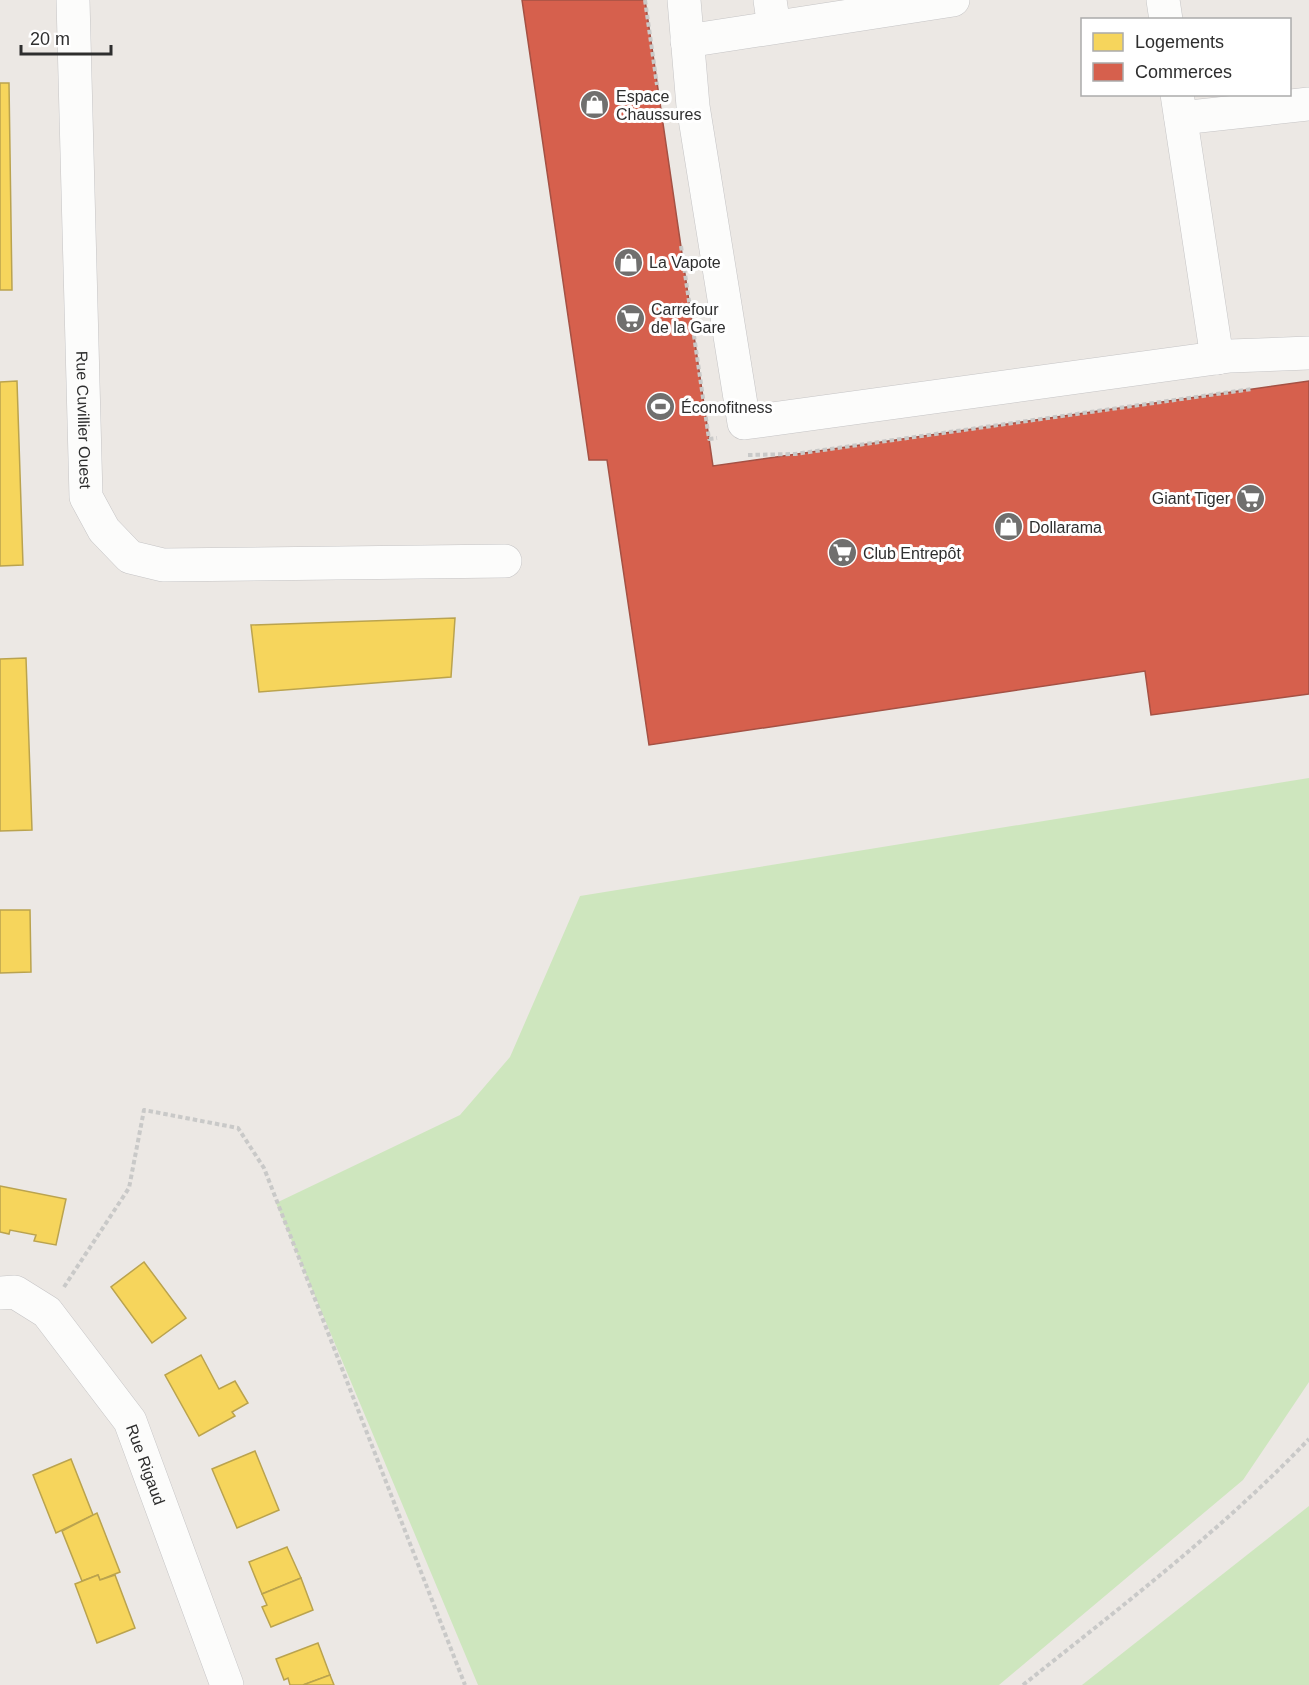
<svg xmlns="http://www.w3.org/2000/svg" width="1309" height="1685" viewBox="0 0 1309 1685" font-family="Arial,sans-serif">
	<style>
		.green { fill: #cee6be }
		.homes { fill: #f6d55c; stroke: #baa34e; stroke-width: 1.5 }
		.shops { fill: #d6604d; stroke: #a45144; stroke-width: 1.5 }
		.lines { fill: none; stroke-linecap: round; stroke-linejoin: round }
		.minor-casing { stroke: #c5c4c5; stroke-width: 34 }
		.path { stroke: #c9c9c8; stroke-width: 4; stroke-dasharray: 4.5 3; stroke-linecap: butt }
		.minor { stroke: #fcfcfb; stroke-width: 33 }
		.labels { text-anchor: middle; stroke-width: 6; stroke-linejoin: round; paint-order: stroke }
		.poi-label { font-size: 16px; fill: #2e2e2e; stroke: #fff; text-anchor: start }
		.street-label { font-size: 16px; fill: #2e2e2e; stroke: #fff }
	</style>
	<rect width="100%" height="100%" fill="#ece8e4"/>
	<g class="green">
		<polygon points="1309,778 1309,1382 1243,1480 999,1685 478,1685 276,1203 460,1115 510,1057 580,896"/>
		<polygon points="1309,1506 1309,1685 1082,1685"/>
	</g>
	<g class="homes">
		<polygon points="0,83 9,83 12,290 0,290"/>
		<polygon points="17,381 23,565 0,566 0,382"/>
		<polygon points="455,618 451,677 259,692 251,625"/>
		<polygon points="26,658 32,830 0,831 0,659"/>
		<polygon points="0,910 30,910 31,972 0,973"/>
		<polygon points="0,1186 66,1199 56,1245 34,1241 36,1235 10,1230 9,1234 0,1232"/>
		<polygon points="144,1262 186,1318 152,1343 111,1287"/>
		<polygon points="201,1355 219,1389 235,1381 248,1403 232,1412 235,1416 199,1436 165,1375"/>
		<polygon points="255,1451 279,1510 237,1528 212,1469"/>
		<polygon points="71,1459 93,1515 56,1533 33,1475"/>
		<polygon points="97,1513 120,1572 100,1580 98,1575 82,1581 62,1531"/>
		<polygon points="287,1547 301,1578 262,1594 249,1562"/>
		<polygon points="98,1575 100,1580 115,1575 135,1628 97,1643 75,1584"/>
		<polygon points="301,1578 313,1610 271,1627 262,1607 267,1605 262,1594"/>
		<polygon points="318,1643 330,1675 303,1685 290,1685 288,1678 284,1680 276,1659"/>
		<polygon points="330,1675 334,1685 303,1685"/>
	</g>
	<polygon class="shops" points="522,0 645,0 713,466 1309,381 1309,694 1151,715 1145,671 649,745 607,460 589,460"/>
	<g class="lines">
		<defs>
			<g id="minor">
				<path id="s1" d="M73,0L86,497L104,530L130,557L163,565L505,561"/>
				<polyline points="684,0 693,106 744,423 1230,356 1309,353"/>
				<polyline points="770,0 774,27"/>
				<polyline points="1163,0 1166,20"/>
				<polyline points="687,41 953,0"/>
				<polyline points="1177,94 1217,358"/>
				<polyline points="1181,118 1309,104"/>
				<path id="s2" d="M0,1293L15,1292L47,1312L130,1421L227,1685"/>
			</g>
		</defs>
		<use href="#minor" class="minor-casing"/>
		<g class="path">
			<polyline points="645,0 657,85"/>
			<polyline points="681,246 709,439 717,438"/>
			<polyline points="748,455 795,454 1252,389"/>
			<polyline points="64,1287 129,1188 144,1110 238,1128 264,1168 465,1685"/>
			<path d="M1023,1685C1122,1606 1222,1530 1309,1439"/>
		</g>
		<use href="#minor" class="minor"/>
	</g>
	<defs>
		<symbol id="shop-disc" viewBox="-11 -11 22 22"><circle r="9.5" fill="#706f6e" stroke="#fff"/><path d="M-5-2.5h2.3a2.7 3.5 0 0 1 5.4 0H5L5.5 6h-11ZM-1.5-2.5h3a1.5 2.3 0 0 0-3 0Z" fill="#fff"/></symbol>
		<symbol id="supermarket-disc" viewBox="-11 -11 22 22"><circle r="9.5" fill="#706f6e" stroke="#fff"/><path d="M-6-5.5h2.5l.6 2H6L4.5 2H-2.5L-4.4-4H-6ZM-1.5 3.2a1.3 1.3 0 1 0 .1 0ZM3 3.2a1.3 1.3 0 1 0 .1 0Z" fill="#fff"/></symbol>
		<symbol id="stadium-disc" viewBox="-11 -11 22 22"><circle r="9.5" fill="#706f6e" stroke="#fff"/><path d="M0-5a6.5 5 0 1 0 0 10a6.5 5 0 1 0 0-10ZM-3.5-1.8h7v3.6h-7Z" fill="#fff"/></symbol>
	</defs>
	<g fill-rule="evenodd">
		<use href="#shop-disc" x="578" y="88" width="33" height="33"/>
		<use href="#shop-disc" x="612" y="246" width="33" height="33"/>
		<use href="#supermarket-disc" x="614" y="302" width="33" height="33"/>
		<use href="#stadium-disc" x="644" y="390" width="33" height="33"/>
		<use href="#supermarket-disc" x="1234" y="482" width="33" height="33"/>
		<use href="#shop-disc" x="992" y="510" width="33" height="33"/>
		<use href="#supermarket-disc" x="826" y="536" width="33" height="33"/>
	</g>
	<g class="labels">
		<g class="poi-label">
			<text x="616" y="102">Espace<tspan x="616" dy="18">Chaussures</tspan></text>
			<text x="649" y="268">La Vapote</text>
			<text x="651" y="315">Carrefour<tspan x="651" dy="18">de la Gare</tspan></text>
			<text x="681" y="413">Éconofitness</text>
			<text x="1230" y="504" text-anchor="end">Giant Tiger</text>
			<text x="1029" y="533">Dollarama</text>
			<text x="863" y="559">Club Entrepôt</text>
		</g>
		<g class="street-label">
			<text dy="6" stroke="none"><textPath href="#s1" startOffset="420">Rue Cuvillier Ouest</textPath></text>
			<text dy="6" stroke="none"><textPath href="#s2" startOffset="236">Rue Rigaud</textPath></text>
		</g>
	</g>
	<rect x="1081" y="18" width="210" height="78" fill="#ffffff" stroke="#ababab" stroke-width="1.5"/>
	<rect x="1093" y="33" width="30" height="18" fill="#f6d55c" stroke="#ababab" stroke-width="1.5"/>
	<text x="1135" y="48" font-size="18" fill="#2e2e2e">Logements</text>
	<rect x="1093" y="63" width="30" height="18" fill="#d6604d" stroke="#ababab" stroke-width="1.5"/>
	<text x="1135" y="78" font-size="18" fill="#2e2e2e">Commerces</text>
	<path d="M21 45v9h90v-9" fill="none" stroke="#2e2e2e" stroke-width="3"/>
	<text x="30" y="45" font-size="18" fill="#2e2e2e" stroke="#ffffff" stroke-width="4.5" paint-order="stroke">20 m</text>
</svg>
